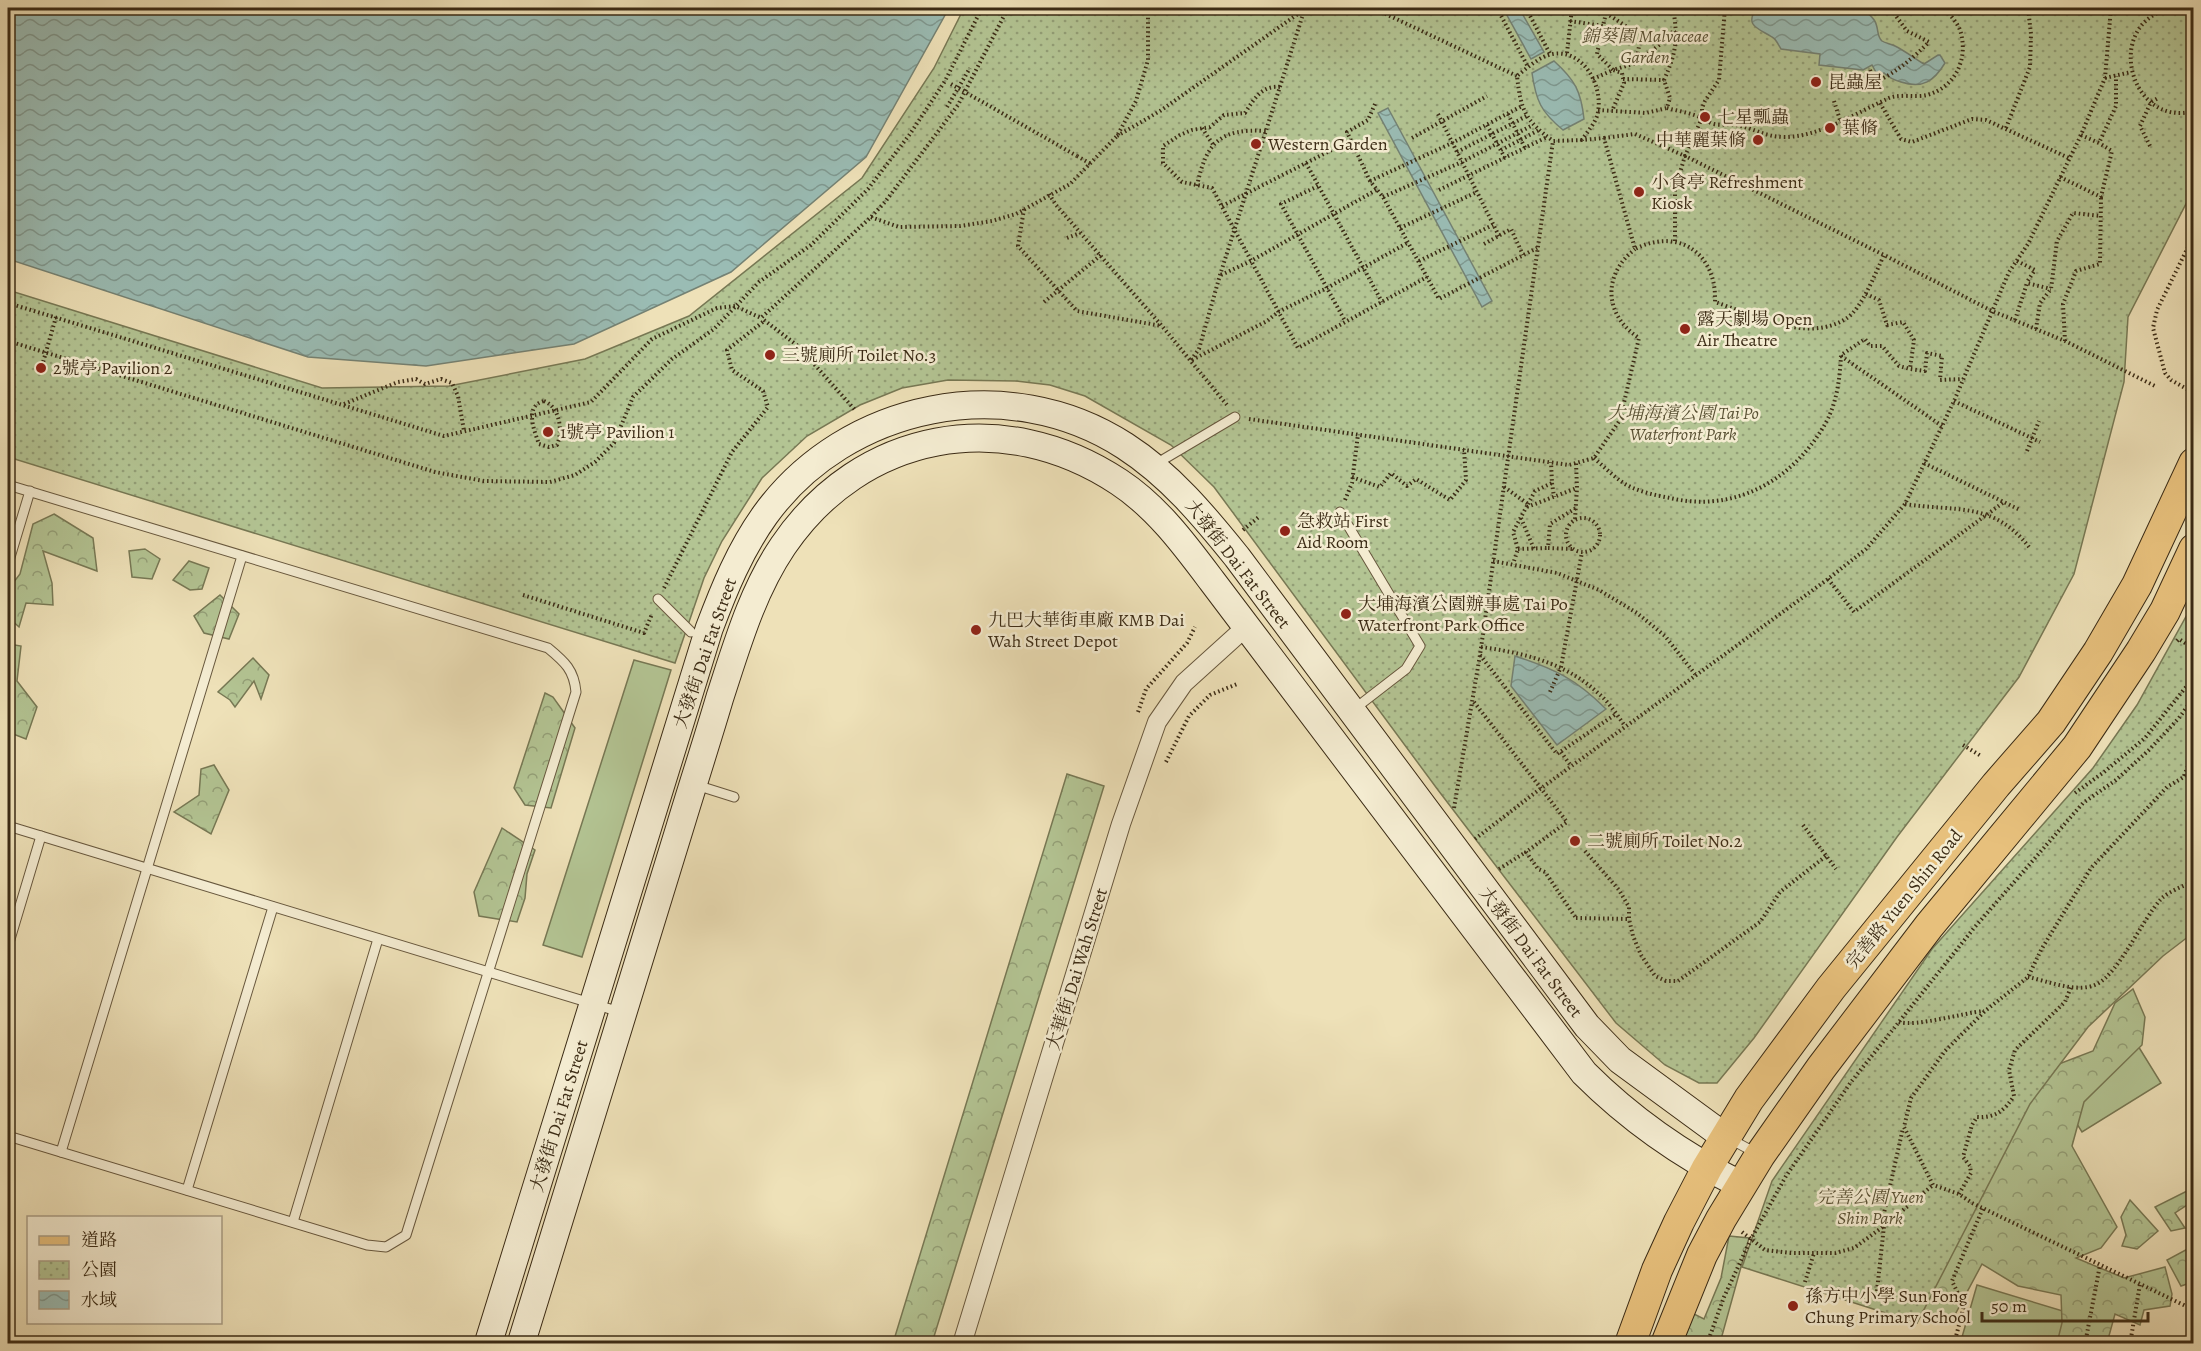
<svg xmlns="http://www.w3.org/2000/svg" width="2201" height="1351" viewBox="0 0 2201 1351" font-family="Alegreya,'Noto Serif TC',serif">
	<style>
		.green { fill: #b3c493; stroke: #777854; stroke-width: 1.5 }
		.forest { fill: url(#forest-crowns); stroke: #777854; stroke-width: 1.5 }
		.park { fill: url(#park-dots); stroke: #777854; stroke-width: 1.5 }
		.water { fill: url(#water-waves); stroke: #748274; stroke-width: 1.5 }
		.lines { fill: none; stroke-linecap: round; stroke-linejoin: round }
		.lane-casing { stroke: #68583e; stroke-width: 11 }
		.street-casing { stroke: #68583e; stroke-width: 20 }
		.secondary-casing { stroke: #3b2b15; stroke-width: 29 }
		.primary-casing { stroke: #3b2b15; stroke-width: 32 }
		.path { stroke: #3b2b15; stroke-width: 4; stroke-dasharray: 1.5 3; stroke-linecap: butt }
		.lane { stroke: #f4ecd1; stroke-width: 9 }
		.street { stroke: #f4ecd1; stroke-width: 18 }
		.secondary { stroke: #f4ecd1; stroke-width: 27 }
		.primary { stroke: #e7c07c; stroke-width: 30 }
		.path-bridge { stroke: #3b2b15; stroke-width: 4; stroke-dasharray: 1.5 3; stroke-linecap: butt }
		.poi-dot { fill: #8f2418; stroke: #f4ecd1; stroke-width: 2 }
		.labels { text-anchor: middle; stroke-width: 5; stroke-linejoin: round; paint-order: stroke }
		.park-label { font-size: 18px; font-style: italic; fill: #595134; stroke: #f4ecd1 }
		.poi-label { font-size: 18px; fill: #3b2b15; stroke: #f4ecd1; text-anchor: start }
		.street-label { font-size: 18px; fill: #3b2b15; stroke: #f4ecd1 }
	</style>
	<defs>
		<pattern id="forest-crowns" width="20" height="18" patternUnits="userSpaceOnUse" patternTransform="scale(1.5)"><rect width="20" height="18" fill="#b3c493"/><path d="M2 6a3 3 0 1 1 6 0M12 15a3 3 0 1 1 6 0" fill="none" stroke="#939f77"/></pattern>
		<pattern id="park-dots" width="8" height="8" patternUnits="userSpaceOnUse" patternTransform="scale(1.5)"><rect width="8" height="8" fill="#b3c493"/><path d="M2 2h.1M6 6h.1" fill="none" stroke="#939f77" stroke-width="1.8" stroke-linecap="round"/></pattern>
		<pattern id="water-waves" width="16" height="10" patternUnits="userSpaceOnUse" patternTransform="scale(1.5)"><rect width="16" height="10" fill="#9abcb4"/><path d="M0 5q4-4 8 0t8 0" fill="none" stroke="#7f9991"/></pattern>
	</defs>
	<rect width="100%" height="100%" fill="#eee1b8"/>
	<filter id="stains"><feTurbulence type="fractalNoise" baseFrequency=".00333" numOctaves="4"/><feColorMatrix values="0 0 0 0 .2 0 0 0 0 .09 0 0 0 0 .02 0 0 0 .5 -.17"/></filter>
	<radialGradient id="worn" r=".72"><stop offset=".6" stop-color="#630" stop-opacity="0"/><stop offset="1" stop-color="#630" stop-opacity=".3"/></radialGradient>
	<g class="green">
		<polygon points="634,660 671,670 582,957 543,945"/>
		<polygon points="2135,1041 2161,1083 2082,1132 2055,1089"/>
		<polygon points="1977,1285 2076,1315 2067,1343 1960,1344"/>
	</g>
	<g class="forest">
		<polygon points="54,514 93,538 97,571 43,551 52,583 53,605 26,603 19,627 8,617 10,587 20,574 33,524"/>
		<polygon points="145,549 160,559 152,579 132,577 129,551"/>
		<polygon points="189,561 209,568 202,589 190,590 173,580"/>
		<polygon points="220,595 239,614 229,639 204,633 194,616"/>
		<polygon points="9,644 21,646 17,681 37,707 26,739 8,732 8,647"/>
		<polygon points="253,658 269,675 261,699 254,681 235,707 230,700 218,692"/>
		<polygon points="545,693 553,697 575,728 551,808 525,805 514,788"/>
		<polygon points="214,765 229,790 211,834 174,812 199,795 201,769"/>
		<polygon points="1067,774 1104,786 932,1343 893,1343"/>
		<polygon points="502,828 535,850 527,874 525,898 517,922 479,916 474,892"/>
		<polygon points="2170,932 2038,1072 2093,1051 2115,1003 2133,989 2145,1017 2142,1045 2084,1102 2072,1146 2117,1227 2101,1248 2076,1258 2124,1278 2165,1267 2172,1294 2170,1306 2144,1310 2140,1325 2115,1314 2107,1343 2057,1343 2062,1323 2061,1295 2018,1286 1982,1264 1950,1324 1903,1305 1809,1171"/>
		<polygon points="2193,1188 2193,1201 2175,1213 2185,1228 2171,1231 2155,1207"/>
		<polygon points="2130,1200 2158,1231 2137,1249 2122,1246 2126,1235 2121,1217"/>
		<polygon points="1729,1236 1749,1238 1720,1343 1659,1344 1684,1309 1704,1319 1721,1278"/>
		<polygon points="2193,1246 2193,1282 2181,1286 2167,1260"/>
	</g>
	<g class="park">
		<polygon points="964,8 2193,8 2193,190 2128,317 2124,382 2074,574 2019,677 1897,837 1754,1038 1717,1083 1699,1083 1665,1065 1616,1023 1438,790 1214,487 1171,445 1085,396 1050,385 1015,381 948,380 902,388 860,405 807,436 762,478 722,541 704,578 675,663 8,457 8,290 322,388 449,386 585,359 689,316 862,178 934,68"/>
		<polygon points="2193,604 2193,933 2163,956 2088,1027 2030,1104 1917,1323 1742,1267 1772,1181 1932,949 2093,768 2137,705"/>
	</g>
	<g class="water">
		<polygon points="8,8 949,8 866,157 731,272 574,344 426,366 308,357 8,259"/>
		<polygon points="1503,8 1519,8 1544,52 1531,59"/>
		<path d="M1757,8H1859C1885,21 1873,33 1882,41C1885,43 1891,44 1895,46C1905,51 1914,58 1924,64L1938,55H1940L1945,63C1934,81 1923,89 1901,82C1894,80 1889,78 1884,73L1878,76L1872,65L1863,70L1819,65L1820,54L1781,49C1778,44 1776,39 1772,37C1760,29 1743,26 1757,8Z"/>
		<path d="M1554,61C1575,80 1581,91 1584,119L1563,130C1541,112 1536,101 1532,73Z"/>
		<polygon points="1388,108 1492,301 1482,307 1378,113"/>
		<path d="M1515,656C1555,669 1576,679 1606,709L1557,745L1511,686Z"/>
	</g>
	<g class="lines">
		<defs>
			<g id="lane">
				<polyline points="1154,465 1235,417"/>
				<path d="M8,485L548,648C565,662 574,670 576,692L406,1235L386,1247L367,1245L8,1136"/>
				<polyline points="1340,512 1420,646 1406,669 1353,710"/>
				<polyline points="8,564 30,491"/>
				<polyline points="658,599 691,632"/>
				<polyline points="696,785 734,797"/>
				<polyline points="8,826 620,1012"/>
				<polyline points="8,946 41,836"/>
				<polyline points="1730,1139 1758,1154"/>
				<polyline points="61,1152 242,556"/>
				<polyline points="187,1190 273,907"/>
				<polyline points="293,1222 378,939"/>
			</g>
			<polyline id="street" points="962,1344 1121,824 1157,722 1184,683 1247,626"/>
			<g id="secondary">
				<path d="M488,1344L709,629C724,589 740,550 765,515C846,403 1008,370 1125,446C1170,475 1204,516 1237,557L1587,1026L1620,1060L1725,1137"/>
				<path d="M521,1344C574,1172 627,999 680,827C693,784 707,741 720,697C737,645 752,592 783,546C861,431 1003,405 1119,482C1157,507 1185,545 1212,581L1584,1073C1630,1119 1683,1156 1741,1185"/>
			</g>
			<g id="primary">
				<polyline points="1630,1344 1657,1270 1679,1222 1707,1168 1749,1099 1831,988 1996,785 2051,722 2098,652 2137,585 2194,463"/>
				<polyline points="1666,1344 1702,1255 1721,1219 1760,1155 1821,1068 1929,926 2077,747 2141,651 2165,611 2194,549"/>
			</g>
		</defs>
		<use href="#lane" class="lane-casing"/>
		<use href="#street" class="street-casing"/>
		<use href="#secondary" class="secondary-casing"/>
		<use href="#primary" class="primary-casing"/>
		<g class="path">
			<polyline points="1373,8 1517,76"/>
			<polyline points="1497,8 1528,67"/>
			<polyline points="1526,8 1550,54"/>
			<path d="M2174,8C2101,20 2129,129 2194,111"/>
			<polyline points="2191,8 2194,8"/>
			<polyline points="1606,13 1641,36 1676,32"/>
			<polyline points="1570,21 1603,26 1606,13 1612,8"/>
			<polyline points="1603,26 1597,54 1613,70 1636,63 1676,32"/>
			<polyline points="1567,53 1572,8"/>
			<polyline points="1636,62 1641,36"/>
			<path d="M1870,70L1875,82C1896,73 1913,58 1929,42L1907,31L1890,8"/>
			<polyline points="2105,78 2131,72"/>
			<polyline points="1593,79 1613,70 1622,73 1624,83 1612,111"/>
			<polyline points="1623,79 1664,80"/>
			<path d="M1280,87C1262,85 1254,99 1245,113L1224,115L1210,127L1192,130L1180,135L1163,146V163L1182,182L1212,188L1298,348L1427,277"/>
			<polyline points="1834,101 1840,120"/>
			<polyline points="1880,103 1901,139 1912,142 1972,119 1986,120 2069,158"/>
			<polyline points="1375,104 1368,120 1347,132 1370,181 1383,197 1439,299 1537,248"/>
			<polyline points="947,107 970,68"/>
			<path d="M1667,108C1678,111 1691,113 1702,118C1706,119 1709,123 1714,124C1722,126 1729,123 1736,125C1754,128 1764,137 1785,137C1819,137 1856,113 1887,99C1898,93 1915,98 1927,95C1956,87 1969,58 1960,30C1957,22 1949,14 1944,8"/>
			<path d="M1598,110L1646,113L1667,108L1670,98L1664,80C1677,51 1678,38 1673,8"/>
			<polyline points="1438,114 1499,236"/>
			<polyline points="1508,114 1525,148"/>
			<polyline points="1487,125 1505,158"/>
			<polyline points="1202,128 1214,146"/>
			<polyline points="2006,128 2030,67 2031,34 2028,8"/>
			<polyline points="2081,135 2099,143 2116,106 2116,76"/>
			<polyline points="1117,136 1160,111 1305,9"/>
			<polyline points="1412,138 1487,96"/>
			<polyline points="1604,138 1635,134 1685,156 1702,118 1702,108 1705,101 1719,80 1725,8"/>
			<path d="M1582,140L1553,141C1525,120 1521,111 1517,76C1527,68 1540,56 1553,54C1583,49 1603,85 1598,112C1597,121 1587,132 1582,140L1604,138L1635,249C1678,227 1717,253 1715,302C1754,315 1808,344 1847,318C1862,308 1876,272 1884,255L1992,311L2065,341L2157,387"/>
			<polyline points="2150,146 2140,126 2151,102 2158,98"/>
			<polyline points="1501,150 1539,130"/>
			<polyline points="1457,152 1527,116"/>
			<polyline points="1077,156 1091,164"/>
			<polyline points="1306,163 1382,302"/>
			<polyline points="2060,177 2101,197 2112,151 2099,143"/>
			<polyline points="1370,181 1452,143 1522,106"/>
			<path d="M1197,186C1206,142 1221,128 1266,131"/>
			<polyline points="1318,186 1281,204 1345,321"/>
			<polyline points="1439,190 1547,137"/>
			<polyline points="1049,194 1056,205 1162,326 1227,405"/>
			<polyline points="1383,197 1462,162 1533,125"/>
			<polyline points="1222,206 1351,140"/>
			<polyline points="1024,209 1018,246 1077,311 1162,326"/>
			<polyline points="871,217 899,227 960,226 992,221 1016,214 1070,184 1117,136 1136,101 1148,60 1148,8"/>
			<polyline points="1400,228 1477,192"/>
			<polyline points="2194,235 2157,310 2153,328 2165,373 2171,380 2194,393"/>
			<polyline points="1067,238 1080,233"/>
			<polyline points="1675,241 1675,189 1685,156 1884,255"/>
			<polyline points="1484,244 1511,229 1523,255"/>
			<polyline points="1419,261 1493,225"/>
			<polyline points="2017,261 2035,270 2027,282"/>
			<polyline points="1221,275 1251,261 1378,189"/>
			<polyline points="1866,294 1879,300 1887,325 1903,322 1914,340 1910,369 1925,371 1927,353 1942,356 1940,380 1963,379"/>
			<polyline points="1044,302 1101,255"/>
			<polyline points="8,303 444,436 591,402 652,339 717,308 735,306 761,318 871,217 885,202 958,105 1008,8"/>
			<polyline points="764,320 798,346 856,411"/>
			<polyline points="2015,320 2027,283 2051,289"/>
			<polyline points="2036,329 2040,303 2051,289 2057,241 2073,213 2101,216"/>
			<polyline points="8,341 435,472 484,481 550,482 575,475 595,462 614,443 633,397 672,359 714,329 759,282 811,245 868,189 910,134 945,81 982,8"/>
			<polyline points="2065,341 2063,304 2076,271 2100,264 2101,197"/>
			<polyline points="1841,356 1942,426"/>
			<polyline points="1191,360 1199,349 1220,275 1305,8"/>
			<polyline points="1192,360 1267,321 1278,312 1327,288 1409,242"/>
			<polyline points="42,366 56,317"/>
			<path d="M544,401C560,407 563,431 557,445L549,447L539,444C534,430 524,406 544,401Z"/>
			<polyline points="1954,401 2040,442"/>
			<polyline points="344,404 398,382 416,379 425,384 441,379 452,383 458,396 464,431"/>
			<path d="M1249,419L1569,465L1594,458L1620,420L1639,338C1604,315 1602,275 1635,249"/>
			<polyline points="2027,451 2039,421"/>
			<path d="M1594,458C1603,466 1612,475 1622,482C1635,491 1654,495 1670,498C1725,511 1777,489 1811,445C1818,436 1826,424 1830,414C1838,395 1840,375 1841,355L1865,339L1870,346H1882L1899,366L1910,369"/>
			<polyline points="1924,463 2020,510"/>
			<polyline points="1352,477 1380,487 1391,473 1407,486 1416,479 1450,500 1466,480 1464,449"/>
			<polyline points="1552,483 1554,497"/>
			<polyline points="1504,487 1528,504 1513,532 1518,549 1513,564"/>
			<polyline points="1345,500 1352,483 1358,434"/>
			<polyline points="1528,504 1535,491 1552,483 1551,462"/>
			<path d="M1905,504C1956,512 1993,501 2029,547"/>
			<polyline points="1527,507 1577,488 1576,463"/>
			<circle cx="1583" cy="535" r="17"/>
			<polyline points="1521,518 1534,549"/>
			<polyline points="1575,519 1577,488"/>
			<polyline points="1243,530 1260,516"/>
			<polyline points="1518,549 1548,548"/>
			<polyline points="1572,549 1548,548 1550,524 1576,508"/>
			<polyline points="1493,561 1557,573 1599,590 1637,613 1665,636 1695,674"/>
			<polyline points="1828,579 1854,612 2004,502"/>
			<polyline points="664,588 732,452 768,407 763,391 732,370 727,350 764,321"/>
			<polyline points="523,595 644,633 652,614"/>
			<polyline points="2177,641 2179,639 2194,649"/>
			<path d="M1481,647C1524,653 1566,663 1598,693C1609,702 1617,715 1625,726"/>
			<polyline points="1480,655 1557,754 1616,714"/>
			<polyline points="1550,692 1561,667 1582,552"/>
			<polyline points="1474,702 1567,822 1526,852 1538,869 1545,872 1576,918"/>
			<polyline points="1138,712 1146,689 1187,643 1195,627"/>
			<polyline points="1963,745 1981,756"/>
			<polyline points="1561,752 1571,766"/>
			<polyline points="1166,762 1189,716 1210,695 1237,684"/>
			<polyline points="2194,771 2167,787 2091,868 2041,950 2028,977 1985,1011 1945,1051 1911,1098 1904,1127 1933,1185 1959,1194 1972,1203 2194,1310"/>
			<polyline points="2184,776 2194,751"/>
			<polyline points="2075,793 2104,772 2145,738 2194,677"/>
			<polyline points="1454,808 1480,655 1553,141"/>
			<polyline points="1803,825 1836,869"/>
			<polyline points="1475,839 1540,789 1828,579 1866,549 1905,504 1954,401 2009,272 2028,244 2081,135 2105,78 2111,8"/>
			<polyline points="1585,851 1619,890 1629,907 1629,919 1633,936 1641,955 1655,976 1666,981 1678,981 1760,922 1780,892 1826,856"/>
			<polyline points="1499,869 1526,852"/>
			<polyline points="1576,918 1629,919"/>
			<path d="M2028,977C2048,981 2077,994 2097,984C2119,973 2142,920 2161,899C2169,891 2184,886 2194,881"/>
			<path d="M1899,1022C1916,1027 1963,1013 1984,1011"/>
			<path d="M1959,1194L1971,1173L1970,1166L1963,1157L1972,1125L1977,1117C1995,1118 2004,1111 2014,1096L2009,1070L2015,1050L2065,1002L2071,987"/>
			<polyline points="1742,1232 1765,1250 1791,1253 1835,1253 1854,1248 1884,1226 1884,1213 1903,1128"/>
			<polyline points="1805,1282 1814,1253"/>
			<polyline points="1876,1300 1884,1226 1933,1185"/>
			<polyline points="1707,1344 1724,1297 1751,1239 1786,1176 1851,1082 1974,928 2083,803 2116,780 2149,750 2179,718 2194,697"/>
			<polyline points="1954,1344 1964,1306 1952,1281 1983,1208"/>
			<polyline points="2085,1344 2100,1265"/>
			<polyline points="2130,1344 2140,1284"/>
		</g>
		<use href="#lane" class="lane"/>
		<use href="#street" class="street"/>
		<use href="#secondary" class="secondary"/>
		<use href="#primary" class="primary"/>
		<polyline class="path-bridge" points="951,84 1077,156"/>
	</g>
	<g class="poi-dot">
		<circle cx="1816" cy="82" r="6"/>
		<circle cx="1705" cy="117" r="6"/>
		<circle cx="1830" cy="128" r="6"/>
		<circle cx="1758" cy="140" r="6"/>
		<circle cx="1256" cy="144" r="6"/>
		<circle cx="1639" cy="192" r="6"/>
		<circle cx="1685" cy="329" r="6"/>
		<circle cx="770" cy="355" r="6"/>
		<circle cx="41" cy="368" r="6"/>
		<circle cx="548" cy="432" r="6"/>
		<circle cx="1285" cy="531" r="6"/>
		<circle cx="1346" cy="614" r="6"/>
		<circle cx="976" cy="630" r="6"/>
		<circle cx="1575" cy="841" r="6"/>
		<circle cx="1793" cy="1306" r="6"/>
	</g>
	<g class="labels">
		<g class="park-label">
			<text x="1645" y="42">錦葵園 Malvaceae<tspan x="1645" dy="21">Garden</tspan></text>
			<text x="1683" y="419">大埔海濱公園 Tai Po<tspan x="1683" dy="21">Waterfront Park</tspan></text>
			<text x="1870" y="1203">完善公園 Yuen<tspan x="1870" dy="21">Shin Park</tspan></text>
		</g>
		<g class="poi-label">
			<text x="1828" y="88">昆蟲屋</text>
			<text x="1717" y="123">七星瓢蟲</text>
			<text x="1842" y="134">葉脩</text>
			<text x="1746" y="146" text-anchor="end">中華麗葉脩</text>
			<text x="1268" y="150">Western Garden</text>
			<text x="1651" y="188">小食亭 Refreshment<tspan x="1651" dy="21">Kiosk</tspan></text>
			<text x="1697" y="325">露天劇場 Open<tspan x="1697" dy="21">Air Theatre</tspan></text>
			<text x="782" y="361">三號廁所 Toilet No.3</text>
			<text x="53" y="374">2號亭 Pavilion 2</text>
			<text x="560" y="438">1號亭 Pavilion 1</text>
			<text x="1297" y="527">急救站 First<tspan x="1297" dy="21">Aid Room</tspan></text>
			<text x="1358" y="610">大埔海濱公園辦事處 Tai Po<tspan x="1358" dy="21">Waterfront Park Office</tspan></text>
			<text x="988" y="626">九巴大華街車廠 KMB Dai<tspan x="988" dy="21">Wah Street Depot</tspan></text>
			<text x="1587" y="847">二號廁所 Toilet No.2</text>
			<text x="1805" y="1302">孫方中小學 Sun Fong<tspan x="1805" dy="21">Chung Primary School</tspan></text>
		</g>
		<g class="street-label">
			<text transform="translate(1238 564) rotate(52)" y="6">大發街 Dai Fat Street</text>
			<text transform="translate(705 653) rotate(-71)" y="6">大發街 Dai Fat Street</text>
			<text transform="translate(1904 899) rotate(-51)" y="6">完善路 Yuen Shin Road</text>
			<text transform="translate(1531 952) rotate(53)" y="6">大發街 Dai Fat Street</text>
			<text transform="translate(1077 969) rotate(-73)" y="6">大華街 Dai Wah Street</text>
			<text transform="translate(559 1116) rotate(-73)" y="6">大發街 Dai Fat Street</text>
		</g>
	</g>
	<rect width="2201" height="1351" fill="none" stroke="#eee1b8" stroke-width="30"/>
	<rect x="9" y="9" width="2183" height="1333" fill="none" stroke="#3b2b15" stroke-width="3"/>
	<rect x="15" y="15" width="2171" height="1321" fill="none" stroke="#3b2b15" stroke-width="1.5"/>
	<rect x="27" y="1216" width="195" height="108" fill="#f4ecd1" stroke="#aa9f86" stroke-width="1.5"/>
	<rect x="39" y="1236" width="30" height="9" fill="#e7c07c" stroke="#aa9f86" stroke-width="1.5"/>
	<text x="81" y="1246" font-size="18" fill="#3b2b15">道路</text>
	<rect x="39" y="1261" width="30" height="18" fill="url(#park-dots)" stroke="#aa9f86" stroke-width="1.5"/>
	<text x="81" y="1276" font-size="18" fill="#3b2b15">公園</text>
	<rect x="39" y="1291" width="30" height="18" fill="url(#water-waves)" stroke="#aa9f86" stroke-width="1.5"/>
	<text x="81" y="1306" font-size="18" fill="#3b2b15">水域</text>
	<path d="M1982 1312v9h166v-9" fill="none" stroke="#3b2b15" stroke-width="3"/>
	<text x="1991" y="1312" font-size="18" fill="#3b2b15" stroke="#f4ecd1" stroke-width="4.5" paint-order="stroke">50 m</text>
	<rect width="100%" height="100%" filter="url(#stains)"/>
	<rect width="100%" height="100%" fill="url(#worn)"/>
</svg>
